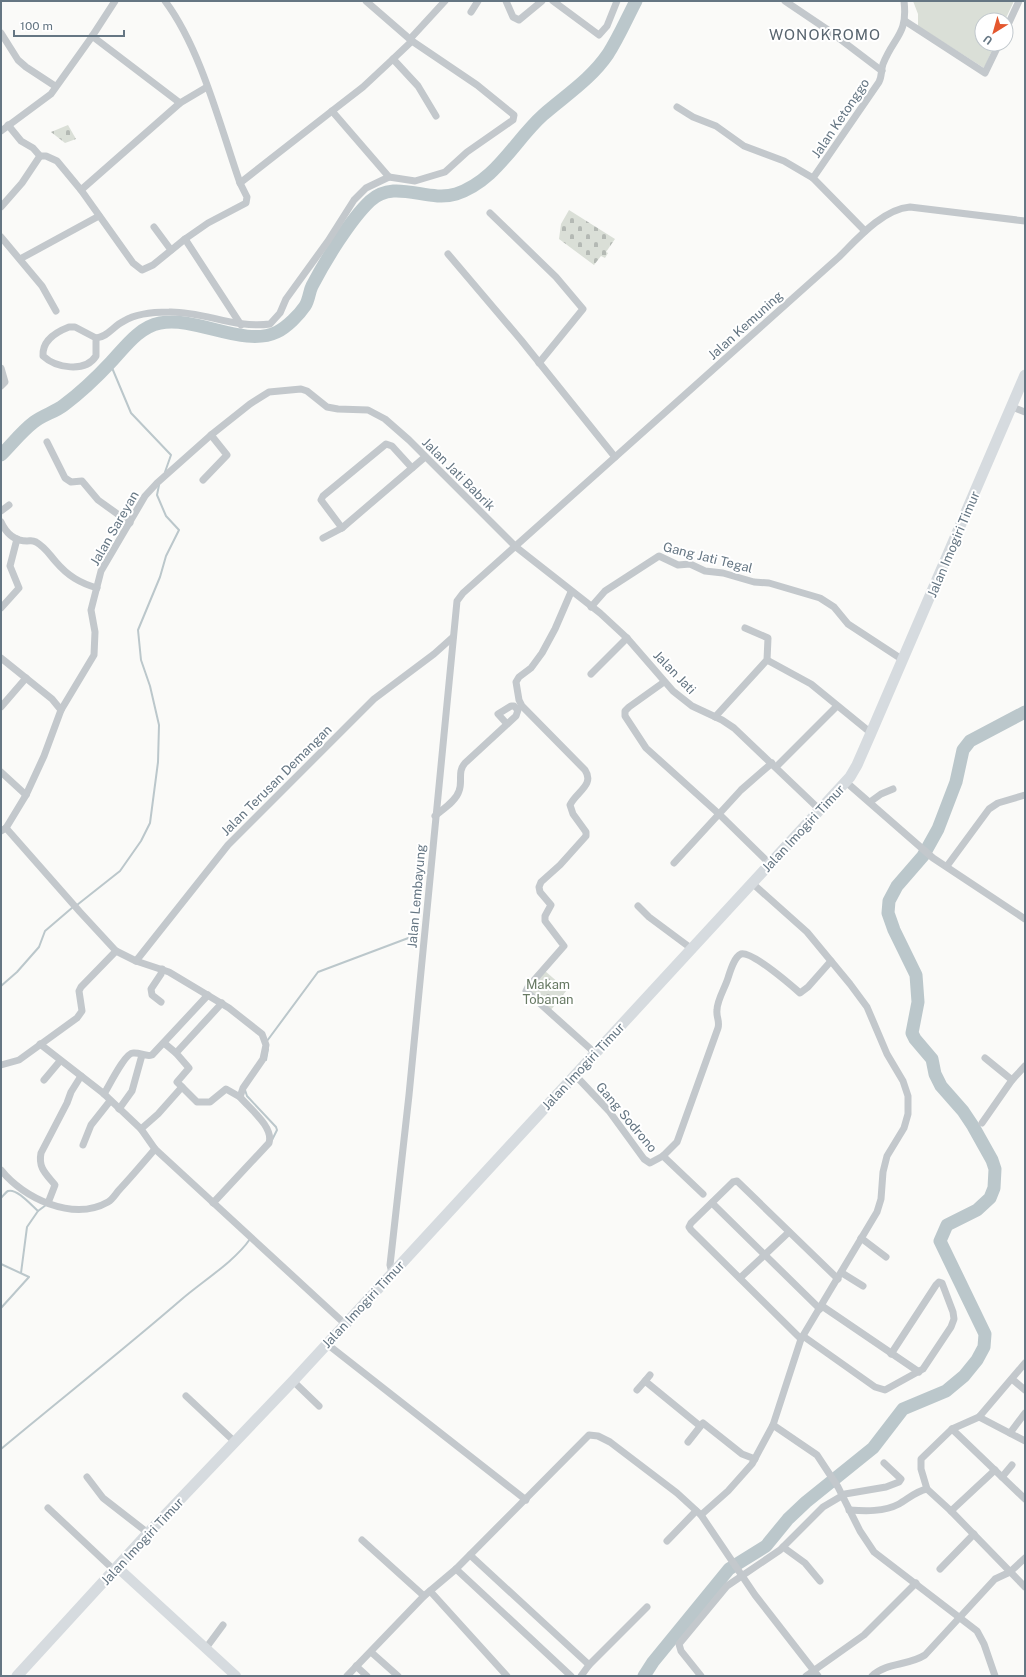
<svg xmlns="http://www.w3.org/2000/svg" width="1026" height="1677" viewBox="0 0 1026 1677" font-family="'Public Sans',sans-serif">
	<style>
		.green { fill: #dadfd7 }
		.cemetery { fill: url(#cemetery-stones) }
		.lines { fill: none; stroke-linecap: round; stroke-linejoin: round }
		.stream { stroke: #bbc7cb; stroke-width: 2 }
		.river { stroke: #bbc7cb; stroke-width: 13 }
		.street { stroke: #c3c8cc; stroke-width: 7 }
		.secondary { stroke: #d6dbdf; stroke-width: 10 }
		.primary { stroke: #d6dbdf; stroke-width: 11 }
		.labels { text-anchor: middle; stroke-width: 4; stroke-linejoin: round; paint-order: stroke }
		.street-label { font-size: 13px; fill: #657683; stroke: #fff }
		.park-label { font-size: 13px; fill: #687a64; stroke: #fff }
		.quarter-label { font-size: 15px; letter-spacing: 1px; fill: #57646e; stroke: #fff }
	</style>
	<defs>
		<pattern id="cemetery-stones" width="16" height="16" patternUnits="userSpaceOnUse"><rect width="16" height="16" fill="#dadfd7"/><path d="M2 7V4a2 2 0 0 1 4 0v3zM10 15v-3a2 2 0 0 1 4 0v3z" fill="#b4b9b4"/></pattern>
	</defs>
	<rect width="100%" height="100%" fill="#fafaf8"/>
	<polygon class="green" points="913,1 1014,1 1005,20 982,20 982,44 995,44 984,68 918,26 918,14"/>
	<g class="cemetery">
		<polygon points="68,125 76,139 65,143 51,132"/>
		<polygon points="569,210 615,239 606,252 608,253 605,258 601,256 594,265 559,239 561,224"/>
		<polygon points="545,971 567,990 550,1011 530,994 529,988"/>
	</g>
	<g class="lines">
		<g class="stream">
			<polyline points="110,363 131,413 171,455 165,472"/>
			<polyline points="77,905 120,871 141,841 150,823 158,762 159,725 150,686 141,660 138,630 160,577 166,556 179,530 166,516 157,495 159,485"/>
			<polyline points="1,986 17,972 39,947 45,931 73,907"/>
			<polyline points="267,1041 318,972 419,934"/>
			<polyline points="266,1060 268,1049"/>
			<polyline points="245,1090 247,1096 276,1127 277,1130 272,1140"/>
			<path d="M1,1198C3,1196 6,1192 8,1191C17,1188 32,1206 38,1211L46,1205"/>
			<polyline points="1,1264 29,1277 1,1308"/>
			<polyline points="21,1273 27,1227 38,1211"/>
			<path d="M1,1449C61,1399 123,1350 182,1299C203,1281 235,1261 250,1239"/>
		</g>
		<g class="river">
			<path d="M1,455C12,444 22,431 34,422C43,415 55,412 64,405C80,393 97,377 111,362C125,347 139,327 160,323C197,316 244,348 277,332C287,327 299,315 305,306C309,300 309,292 312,286C325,261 350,220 370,201C395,178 427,203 456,194C496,181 514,141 543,115C566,95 591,79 608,54C619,37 627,18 636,1"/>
			<polyline points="644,1676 653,1662 729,1569 766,1546 788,1519 806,1502 873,1448 903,1409 946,1391 964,1376 977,1360 984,1347 985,1334 940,1241 947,1225 977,1210 990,1198 994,1188 995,1169 992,1160 973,1126 963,1111 941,1086 935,1074 932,1059 915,1039 912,1033 918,1002 916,975 894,930 888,913 889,901 897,886 923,856 938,829 956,782 963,750 970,741 1025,712"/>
		</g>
		<g class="street">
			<polyline points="506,1 513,17 519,20 542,1"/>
			<polyline points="553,1 599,35 607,26 617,1"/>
			<polyline points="785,1 828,30 882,71"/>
			<polyline points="471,12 478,1"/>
			<polyline points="905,21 985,73 999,44"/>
			<polyline points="1006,29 1019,1"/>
			<polyline points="1,33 18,60 26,67 55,86"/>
			<polyline points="92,36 180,103"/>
			<polyline points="410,39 445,1"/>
			<polyline points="412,41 393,59 418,86 436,116"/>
			<polyline points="677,107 693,117 716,126 744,146 784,161 813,178"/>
			<path d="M8,125L21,141L33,148L40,156H46L57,161L81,190L133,263L142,270L153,265L185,239L208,223L246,203L247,197L240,183C220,126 201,49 165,1"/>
			<polyline points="1,131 51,94 91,38 115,1"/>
			<polyline points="389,177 332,111 363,87 393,59"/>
			<polyline points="240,183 332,111"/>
			<polyline points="81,190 180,103 207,87"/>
			<polyline points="1,207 22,183 40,156"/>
			<polyline points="490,213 556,277 583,309 539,363"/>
			<polyline points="154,227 171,250"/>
			<path d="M865,231L813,178L879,82C882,76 881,70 883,64C894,36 908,35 904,1"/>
			<polyline points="1,237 42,286 56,311"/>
			<polyline points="185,239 241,325"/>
			<polyline points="448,254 521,340 615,457"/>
			<polyline points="20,259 99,216"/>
			<path d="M69,327H75L96,338V356C85,373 56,368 43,356C42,341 56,332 69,327Z"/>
			<path d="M96,338C108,337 113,326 124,321C137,313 154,312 169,312C203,311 235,329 270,324L280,313L286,299L328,241L354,200L366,188L389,177L415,181L445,172L467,152L513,120L514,115L509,111L477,85L412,41L366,1"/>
			<polyline points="1,368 5,382 1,386"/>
			<polyline points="1012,407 1025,412"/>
			<polyline points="47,442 65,478 71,482 82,481 98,500 130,523"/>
			<polyline points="203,480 227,455 211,435"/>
			<polyline points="1,511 9,505"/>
			<path d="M1,522C6,533 14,541 27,541C31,541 32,540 36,542C45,547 49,554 56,562C68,576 80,583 97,588"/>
			<polyline points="342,528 321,500 323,496 386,444 392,446 412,468"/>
			<polyline points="323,538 342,528 425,457"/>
			<path d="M571,592L555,629L542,653L531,668L519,677L516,682L519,700L522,706L585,770C595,785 576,792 570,805L573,814L586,832V836L560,865L541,882L539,887L540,892L551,905L545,916V921L564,946L528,987L526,991L595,1053"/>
			<polyline points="591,607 605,591 659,556 678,565 690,564 705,571 723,573 754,582 769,583 820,598 834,607 848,624 903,660"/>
			<polyline points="1,608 19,588 10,566 17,539"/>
			<polyline points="1,658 52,699 61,710"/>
			<polyline points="767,660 811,684 871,733"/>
			<polyline points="591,674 627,638"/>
			<polyline points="664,682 629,707 625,711 625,716 646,748 719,814 674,863"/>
			<polyline points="1,707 26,678"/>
			<polyline points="715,717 767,660 768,638 745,628"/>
			<polyline points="776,767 837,706"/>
			<polyline points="1,772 26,795"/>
			<polyline points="846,782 933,858 1025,919"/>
			<polyline points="870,802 881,794 893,789"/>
			<path d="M435,816C443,809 456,801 459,791C463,781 457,772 465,763L516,716L518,710L514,706H511L498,714L507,724"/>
			<path d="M6,828L80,912L116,951L136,961L169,972L229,1008L262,1034L266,1045L263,1059L243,1088L240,1097C250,1109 274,1127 269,1143L213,1203"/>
			<polyline points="1,831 6,828 26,795 44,756 61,710 94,655 95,632 91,610 101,571 145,496 157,483 211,435 250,404 269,392 301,389 307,391 327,407 338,409 368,410 385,419 409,440 516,547 600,613 627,638 673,691 692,706 722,720 734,728 820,810"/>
			<polyline points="770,864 719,814 741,790 772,763"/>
			<polyline points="947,866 989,809 998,803 1025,795"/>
			<polyline points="638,906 649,917 692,949"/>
			<polyline points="136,961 228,845 374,699 434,654 453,637"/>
			<polyline points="161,1002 152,995 151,989 161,974 162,969"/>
			<polyline points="164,1043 176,1053"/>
			<polyline points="40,1044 103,1093 141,1129"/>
			<polyline points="985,1058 1012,1080"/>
			<polyline points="1,1065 19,1060 77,1018 82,1011 79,991 81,987 116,951"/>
			<path d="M575,1075L609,1111L644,1159L650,1163L663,1156L677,1142L718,1028C720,1021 716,1017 717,1010C717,1000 725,988 728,978C730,972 734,957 741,954C752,951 792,986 800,993L808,987L831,961"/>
			<polyline points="44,1080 60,1061"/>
			<polyline points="182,1087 177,1082 189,1068 176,1053 222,1003"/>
			<path d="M104,1094C109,1086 125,1053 133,1053C140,1052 145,1057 152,1055L208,995"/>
			<polyline points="119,1109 132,1091 142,1055"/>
			<polyline points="982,1123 1012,1080 1025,1066"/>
			<polyline points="83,1145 91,1125 110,1101"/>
			<polyline points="155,1149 141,1129 158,1114 182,1087 197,1102 210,1102 226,1089 240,1097"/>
			<polyline points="663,1156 703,1194"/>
			<path d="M1,1170C23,1198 73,1222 108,1202C113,1199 116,1193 120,1189C132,1176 143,1163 155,1149L345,1324"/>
			<path d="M48,1203L55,1185C46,1174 38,1168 41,1153L67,1103L71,1092L81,1076"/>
			<polyline points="712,1203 820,1309"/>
			<polyline points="861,1238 886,1257"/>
			<path d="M392,1273L390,1265L409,1095L457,601L463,593L839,257C857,239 883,209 910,207L1025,221"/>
			<polyline points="842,1273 863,1286"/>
			<polyline points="740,1278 789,1232"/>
			<polyline points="822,1306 919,1372"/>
			<polyline points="803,1336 875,1387 885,1390 923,1369 951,1327 954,1319 953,1312 942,1283 939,1282 936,1285 891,1354"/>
			<polyline points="801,1339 691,1230 689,1227 691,1223 733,1182 737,1181 838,1279"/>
			<polyline points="327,1344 526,1500"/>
			<polyline points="1012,1379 1025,1390"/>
			<polyline points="293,1381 319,1406"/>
			<polyline points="645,1381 650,1375"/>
			<polyline points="637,1390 645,1381 700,1426"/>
			<polyline points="186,1396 235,1442"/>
			<polyline points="979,1417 1025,1441"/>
			<polyline points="773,1425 817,1455 838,1487 860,1531 874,1552 977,1631 984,1644 995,1676"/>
			<polyline points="952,1429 1025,1499"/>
			<polyline points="1010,1433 1025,1413"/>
			<polyline points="688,1442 703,1423 742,1454 755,1459"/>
			<polyline points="87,1477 103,1498 148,1533"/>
			<polyline points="1002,1477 1012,1465"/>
			<polyline points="927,1489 921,1469 921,1459 952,1429 979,1417 1025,1363"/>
			<polyline points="48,1508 114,1570"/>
			<path d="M849,1510C865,1511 884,1512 899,1504C908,1499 916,1491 927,1489L951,1511L1025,1587"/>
			<polyline points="951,1511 995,1470"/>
			<polyline points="701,1515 728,1491 752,1464 773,1425 801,1339 877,1212 881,1199 883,1172 887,1156 904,1128 908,1114 908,1096 903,1081 887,1054 867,1007 850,984 807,932 752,883"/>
			<polyline points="362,1540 424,1596"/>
			<polyline points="667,1541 696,1511"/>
			<polyline points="783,1547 805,1563 820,1581"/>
			<polyline points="470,1555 586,1662 589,1665 581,1676"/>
			<polyline points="456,1569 571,1676"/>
			<polyline points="940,1569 974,1534"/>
			<polyline points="430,1591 507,1676"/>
			<polyline points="206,1648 223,1625"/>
			<polyline points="371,1652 398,1676"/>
			<polyline points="589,1665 647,1607"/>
			<polyline points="356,1666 367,1676"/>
			<polyline points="347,1676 424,1596 456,1569 589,1435 598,1436 610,1442 677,1493 701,1515 755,1595 818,1676"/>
			<polyline points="701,1676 681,1651 679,1644 727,1586 780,1550 823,1507 845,1494 886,1487 899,1482 901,1479 884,1463"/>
			<polyline points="806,1676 864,1635 916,1583"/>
			<path d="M872,1676C887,1662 908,1666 925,1655L995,1579L1010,1572L1025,1558"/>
		</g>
		<polyline class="secondary" points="117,1567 236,1676"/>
		<polyline class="primary" points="17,1676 148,1533 293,1381 850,777 857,765 871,733 1025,375"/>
	</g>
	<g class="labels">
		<g class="street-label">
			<text transform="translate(840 118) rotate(-56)" y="5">Jalan Ketonggo</text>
			<text transform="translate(745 325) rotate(-42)" y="5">Jalan Kemuning</text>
			<text transform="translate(459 474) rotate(45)" y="5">Jalan Jati Babrik</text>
			<text transform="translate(114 528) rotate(-60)" y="5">Jalan Sareyan</text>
			<text transform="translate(953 544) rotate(-67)" y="5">Jalan Imogiri Timur</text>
			<text transform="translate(708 557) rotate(14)" y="5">Gang Jati Tegal</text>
			<text transform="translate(675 672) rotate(46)" y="5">Jalan Jati</text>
			<text transform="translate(276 780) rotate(-45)" y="5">Jalan Terusan Demangan</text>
			<text transform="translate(803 828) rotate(-47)" y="5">Jalan Imogiri Timur</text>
			<text transform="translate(416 896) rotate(-85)" y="5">Jalan Lembayung</text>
			<text transform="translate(583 1066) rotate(-47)" y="5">Jalan Imogiri Timur</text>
			<text transform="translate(627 1117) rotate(50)" y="5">Gang Sodrono</text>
			<text transform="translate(363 1304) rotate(-47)" y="5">Jalan Imogiri Timur</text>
			<text transform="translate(142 1541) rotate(-47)" y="5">Jalan Imogiri Timur</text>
		</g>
		<g class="park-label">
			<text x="548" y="989">Makam<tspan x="548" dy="15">Tobanan</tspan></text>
		</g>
		<g class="quarter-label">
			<text x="825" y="40">WONOKROMO</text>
		</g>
	</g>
	<rect width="1026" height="1677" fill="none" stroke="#657683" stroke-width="4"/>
	<g transform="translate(994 32) rotate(217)"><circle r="19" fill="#ffffff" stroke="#c1c8cd"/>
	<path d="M0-3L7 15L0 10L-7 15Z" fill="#e4572e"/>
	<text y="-6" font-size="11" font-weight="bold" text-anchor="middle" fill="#657683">U</text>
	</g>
	<path d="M14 30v6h110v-6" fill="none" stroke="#657683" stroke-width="2"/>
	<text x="20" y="30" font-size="12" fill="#657683" stroke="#ffffff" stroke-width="3" paint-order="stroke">100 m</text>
</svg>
